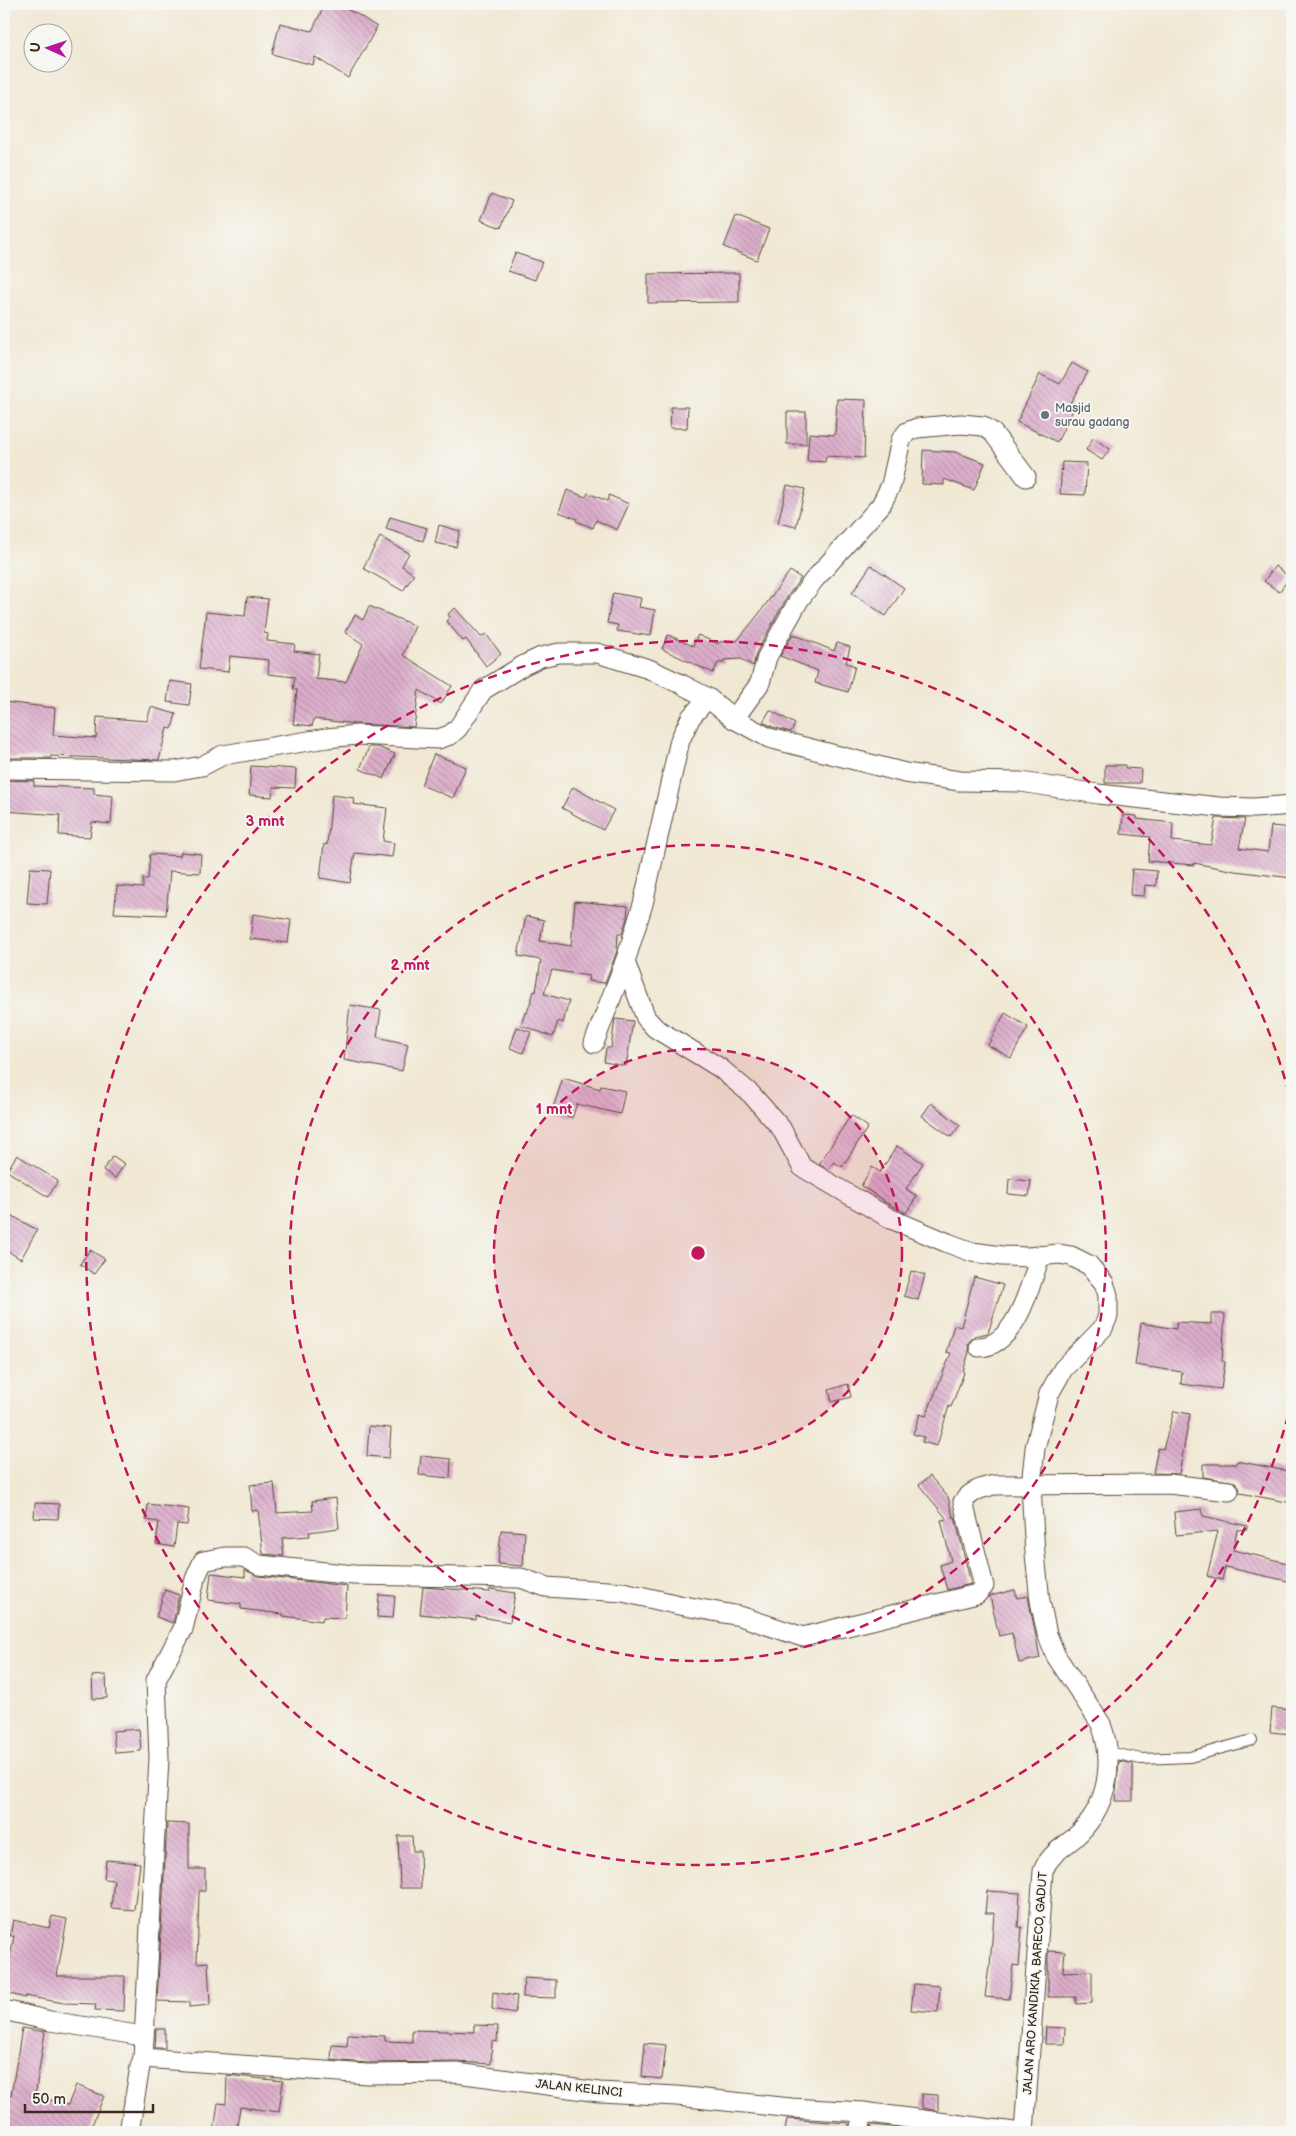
<svg xmlns="http://www.w3.org/2000/svg" width="1296" height="2136" viewBox="0 0 1296 2136" font-family="'Balsamiq Sans',sans-serif">
	<style>
		.building { fill: url(#building-back-hatch) }
		.lines { fill: none; stroke-linecap: round; stroke-linejoin: round }
		.lane-casing { stroke: #564639; stroke-width: 12 }
		.street-casing { stroke: #564639; stroke-width: 21 }
		.lane { stroke: #fff; stroke-width: 10 }
		.street { stroke: #fff; stroke-width: 19 }
		.ring { fill: none; stroke: #c2185b; stroke-width: 2.5; stroke-dasharray: 9 6 }
		.worship-dot { fill: #6b7280; stroke: #f6f6f2; stroke-width: 2 }
		.labels { text-anchor: middle; stroke-width: 4; stroke-linejoin: round; paint-order: stroke }
		.worship-label { font-size: 12px; fill: #5b616d; stroke: #f6f6f2; text-anchor: start }
		.street-label { font-size: 12px; fill: #3b2a1e; stroke: #f6f6f2 }
		.centre { fill: #c2185b; stroke: #f6f6f2; stroke-width: 2.5 }
		.ring-label { font-size: 15px; text-anchor: middle; font-weight: bold; fill: #c2185b; stroke: #f6f6f2; stroke-width: 4; stroke-linejoin: round; paint-order: stroke }
	</style>
	<defs>
		<pattern id="building-back-hatch" width="6" height="6" patternUnits="userSpaceOnUse" patternTransform="scale(1.25)"><rect width="6" height="6" fill="#ddaecc"/><path d="M-1 5l2 2M0 0l6 6M5-1l2 2" fill="none" stroke="#b48ea5"/></pattern>
	</defs>
	<rect width="100%" height="100%" fill="#f6f6f2"/>
	<filter id="ink" filterUnits="userSpaceOnUse"><feTurbulence type="fractalNoise" baseFrequency=".02" numOctaves="2"/><feDisplacementMap in="SourceGraphic" scale="10" xChannelSelector="R" yChannelSelector="G"/><feConvolveMatrix kernelMatrix="1 2 1 2 8 2 1 2 1" color-interpolation-filters="sRGB"/></filter>
	<filter id="wash" filterUnits="userSpaceOnUse"><feTurbulence type="fractalNoise" baseFrequency=".0096" numOctaves="4" result="noise"/><feDisplacementMap in="SourceGraphic" scale="20" xChannelSelector="R" yChannelSelector="G"/><feGaussianBlur stdDeviation="1.12" result="paint"/><feColorMatrix in="noise" values="0 0 0 0 0 0 0 0 0 0 0 0 0 0 0 0 0 1.4 0 .05"/><feComposite in="paint" operator="in"/></filter>
	<g filter="url(#wash)">
		<rect width="100%" height="100%" fill="#f0e8d3"/>
		<g id="blocks">
			<g class="building">
				<polygon points="325,4 335,4 357,14 377,27 348,78 315,57 313,65 272,54 280,23 312,31"/>
				<polygon points="492,193 512,201 501,228 481,220"/>
				<polygon points="736,216 769,229 757,260 724,247"/>
				<polygon points="515,253 542,262 535,280 508,271"/>
				<polygon points="739,273 739,302 648,303 648,274"/>
				<polygon points="1072,363 1088,372 1069,405 1074,408 1057,442 1017,422 1040,374 1060,384"/>
				<polygon points="837,399 866,400 864,458 826,456 825,462 807,461 809,433 835,435"/>
				<polygon points="671,407 688,407 687,428 670,428"/>
				<rect x="787" y="412" width="19" height="32"/>
				<polygon points="1093,438 1110,449 1102,460 1086,450"/>
				<polygon points="923,450 955,452 985,463 974,490 944,479 944,485 922,484"/>
				<polygon points="1062,462 1087,463 1085,495 1060,494"/>
				<polygon points="787,485 805,489 796,527 778,523"/>
				<polygon points="567,490 586,497 588,493 607,501 609,495 629,504 617,530 596,520 593,528 576,521 577,519 559,512"/>
				<polygon points="390,517 427,528 423,541 386,529"/>
				<polygon points="439,525 460,531 456,547 435,543"/>
				<polygon points="380,537 409,553 402,566 414,574 403,591 363,568"/>
				<polygon points="871,565 904,588 886,616 852,593"/>
				<polygon points="1275,566 1290,577 1279,592 1264,581"/>
				<polygon points="790,571 801,578 789,594 757,651 753,666 741,659 724,660 724,663 718,663 713,673 662,649 668,635 693,646 698,635 718,644 719,642 737,641 758,615"/>
				<polygon points="613,593 641,598 639,607 655,610 651,636 617,631 618,625 607,623"/>
				<polygon points="247,597 268,599 264,633 268,634 267,641 295,644 294,651 319,654 316,679 346,682 363,644 345,632 355,615 363,620 369,606 415,626 403,655 452,686 441,704 419,690 414,727 355,724 314,719 312,726 293,724 297,690 293,689 295,677 268,674 269,660 230,656 228,672 199,669 206,612 245,616"/>
				<polygon points="455,608 481,637 486,634 501,654 486,666 466,639 463,641 446,621 450,617 448,614"/>
				<polygon points="793,634 834,651 837,643 850,647 846,663 855,666 848,692 815,683 818,671 780,656"/>
				<polygon points="170,681 192,684 189,705 167,702"/>
				<polygon points="4,702 55,708 53,735 96,738 97,717 147,721 151,707 176,714 172,729 167,728 159,760 51,756 51,758 4,758"/>
				<polygon points="770,710 795,724 791,732 773,727 763,722"/>
				<polygon points="369,747 378,747 395,754 384,779 360,769"/>
				<polygon points="434,754 466,767 453,798 421,785"/>
				<polygon points="1105,765 1125,765 1125,768 1141,769 1140,783 1105,783"/>
				<polygon points="251,766 296,769 295,788 273,787 272,797 249,795"/>
				<polygon points="5,780 34,781 34,786 94,788 94,794 113,796 111,824 92,822 90,837 59,835 60,815 4,811"/>
				<polygon points="573,787 614,810 603,830 562,808"/>
				<polygon points="332,795 354,798 353,804 387,808 383,841 394,843 392,857 355,853 350,883 320,878 324,844 327,845"/>
				<polygon points="1123,815 1137,816 1137,819 1173,823 1172,841 1211,845 1216,818 1245,819 1239,848 1268,852 1271,826 1292,828 1292,878 1235,871 1194,863 1194,865 1148,861 1150,837 1121,834"/>
				<polygon points="181,852 201,854 200,873 170,871 166,915 114,913 117,886 143,888 143,879 148,879 150,854 180,856"/>
				<polygon points="30,868 50,869 47,904 27,903"/>
				<polygon points="1132,869 1157,871 1156,886 1145,885 1144,896 1130,895"/>
				<polygon points="575,901 628,906 627,918 622,934 618,934 617,951 605,983 588,981 589,976 552,970 544,994 569,1001 563,1023 558,1021 553,1037 521,1025 525,1013 527,1013 534,991 536,992 541,960 518,956 526,916 544,920 540,941 571,946"/>
				<polygon points="253,914 291,920 288,943 250,939"/>
				<polygon points="350,1005 381,1010 377,1037 408,1044 402,1071 344,1060"/>
				<polygon points="1005,1013 1028,1027 1011,1058 988,1045"/>
				<polygon points="615,1019 633,1021 626,1066 604,1062 606,1048 611,1048"/>
				<polygon points="517,1027 531,1032 523,1053 510,1048"/>
				<polygon points="563,1078 600,1089 601,1086 625,1091 620,1114 577,1104 572,1118 552,1111"/>
				<polygon points="931,1103 960,1125 951,1137 922,1116"/>
				<polygon points="851,1115 868,1127 842,1167 834,1162 828,1169 819,1164"/>
				<polygon points="897,1146 923,1163 906,1189 917,1196 906,1213 883,1201 884,1200 861,1186 872,1167 880,1172"/>
				<polygon points="17,1155 58,1181 48,1197 7,1171"/>
				<polygon points="113,1156 125,1164 115,1178 103,1170"/>
				<polygon points="1009,1179 1031,1181 1029,1196 1008,1194"/>
				<polygon points="4,1211 37,1230 21,1259 4,1249"/>
				<polygon points="90,1250 105,1259 94,1274 80,1264"/>
				<polygon points="911,1271 925,1275 918,1300 904,1296"/>
				<polygon points="974,1277 1003,1285 988,1333 974,1336 968,1343 969,1352 963,1372 964,1373 951,1407 949,1406 937,1446 922,1442 924,1437 913,1434 920,1414 926,1416 951,1353 946,1352 954,1325 961,1327"/>
				<polygon points="1211,1314 1225,1314 1222,1361 1225,1362 1221,1389 1181,1384 1182,1372 1135,1365 1141,1323 1176,1329 1176,1322 1211,1324"/>
				<polygon points="848,1384 851,1397 832,1402 829,1390"/>
				<polygon points="1174,1411 1190,1414 1179,1474 1153,1473 1158,1448 1163,1449"/>
				<polygon points="369,1426 391,1428 389,1458 367,1456"/>
				<polygon points="421,1456 451,1459 450,1478 419,1475"/>
				<polygon points="1237,1461 1292,1472 1292,1503 1240,1493 1239,1487 1235,1482 1203,1477 1203,1464 1237,1464"/>
				<polygon points="930,1476 948,1497 953,1517 955,1517 971,1584 947,1590 940,1565 951,1561 941,1520 947,1519 919,1485"/>
				<polygon points="274,1483 277,1513 313,1511 312,1501 336,1498 339,1528 309,1532 310,1536 282,1538 284,1556 263,1554 258,1510 252,1511 250,1485"/>
				<polygon points="35,1503 59,1504 58,1519 34,1518"/>
				<polygon points="148,1504 189,1509 187,1525 177,1524 174,1547 156,1544 159,1522 146,1520"/>
				<polygon points="1202,1509 1203,1516 1247,1526 1247,1529 1237,1530 1233,1550 1292,1564 1292,1582 1225,1567 1222,1580 1207,1576 1218,1531 1176,1535 1174,1512"/>
				<polygon points="501,1530 525,1532 523,1566 498,1564"/>
				<polygon points="245,1570 258,1576 347,1586 345,1618 323,1617 322,1621 283,1616 283,1614 241,1609 241,1604 208,1600 211,1573 245,1577"/>
				<polygon points="423,1587 490,1592 490,1589 515,1593 510,1622 476,1616 476,1620 420,1614"/>
				<polygon points="165,1590 179,1595 173,1623 156,1617"/>
				<polygon points="1015,1590 1017,1598 1028,1596 1040,1658 1019,1663 1012,1633 999,1636 990,1596"/>
				<polygon points="379,1595 395,1596 393,1618 377,1617"/>
				<polygon points="106,1675 107,1698 93,1699 92,1676"/>
				<polygon points="1272,1708 1292,1710 1292,1734 1270,1732"/>
				<polygon points="139,1729 141,1751 115,1753 113,1731"/>
				<polygon points="1119,1761 1133,1764 1133,1801 1115,1801"/>
				<polygon points="167,1823 189,1824 189,1869 205,1869 205,1891 199,1891 197,1963 208,1962 210,2005 189,2007 189,2002 157,2001"/>
				<polygon points="398,1836 412,1836 413,1851 420,1851 421,1888 400,1888"/>
				<polygon points="106,1860 140,1863 134,1910 111,1908 114,1880 104,1879"/>
				<polygon points="987,1891 1020,1893 1018,1927 1022,1927 1019,1966 1013,1965 1009,1999 985,1997 989,1966 990,1966 994,1913 985,1913"/>
				<polygon points="52,1916 67,1919 57,1976 125,1976 124,2011 95,2010 96,2004 64,2003 25,1996 25,1998 4,1992 4,1972 7,1972 14,1936 10,1936 13,1920 49,1928"/>
				<polygon points="1048,1951 1065,1952 1063,1972 1092,1971 1092,2003 1076,2004 1076,1997 1048,1997"/>
				<polygon points="524,1978 556,1980 556,1998 523,1997"/>
				<polygon points="914,1984 940,1986 938,2012 911,2010"/>
				<polygon points="493,1992 517,1996 515,2013 492,2009"/>
				<polygon points="474,2025 498,2026 497,2042 492,2041 491,2064 457,2062 367,2063 331,2060 332,2045 347,2046 348,2034 385,2036 385,2041 412,2042 412,2030 474,2032"/>
				<polygon points="1046,2027 1065,2028 1064,2044 1045,2044"/>
				<polygon points="22,2028 45,2032 35,2096 68,2105 76,2085 104,2096 89,2132 24,2132 4,2126 4,2094 11,2096"/>
				<polygon points="156,2029 165,2029 165,2048 155,2048"/>
				<polygon points="645,2043 666,2045 662,2079 642,2077"/>
				<polygon points="227,2075 283,2081 279,2112 240,2107 236,2132 214,2132 218,2103 226,2104"/>
				<polygon points="922,2094 938,2095 938,2111 922,2108"/>
				<polygon points="787,2119 814,2121 849,2123 848,2132 785,2132"/>
				<polygon points="872,2125 909,2129 908,2132 870,2132"/>
			</g>
		</g>
	</g>
	<g filter="url(#ink)">
		<use href="#blocks" fill-opacity="0" stroke="#564639" stroke-width="1"/>
		<g class="lines">
			<defs>
				<polyline id="lane" points="1108,1752 1141,1759 1190,1757 1252,1740"/>
				<g id="street">
					<polyline points="734,719 760,683 767,657 799,600 814,580 881,505 891,485 901,440 907,432 917,428 961,424 983,426 993,433 1026,477"/>
					<polyline points="4,769 174,771 202,766 223,755 327,738 357,735 438,739 450,735 458,728 483,690 524,665 541,657 559,653 597,653 649,669 683,685 708,698 734,719 769,738 905,773 960,781 1021,782 1098,794 1219,807 1254,808 1292,805"/>
					<path d="M625,962L641,1005L646,1018L655,1028L720,1068L751,1094L781,1128L802,1167L889,1218L948,1243L972,1252L1002,1256L1028,1257L1059,1254L1071,1256L1089,1265L1104,1283L1108,1295V1316L1103,1328L1063,1369L1049,1394L1035,1448L1031,1486L1035,1554L1040,1601L1047,1634L1056,1656L1101,1724C1116,1765 1107,1809 1074,1838C1062,1848 1049,1855 1043,1871L1024,2132"/>
					<polyline points="594,1043 625,962 643,904 680,740 691,717 708,698"/>
					<path d="M979,1347C1016,1347 1031,1283 1040,1256"/>
					<polyline points="4,2010 50,2021 143,2036"/>
					<polyline points="143,2058 367,2074 457,2073 599,2092 677,2096 791,2108 863,2112 1014,2132"/>
					<path d="M129,2132L140,2067L143,2058L159,1758L156,1680L183,1629L195,1579L203,1561L225,1557H244L259,1565L354,1575L521,1578L546,1587L623,1592L679,1605L740,1616L803,1637L977,1594L984,1586L963,1502C971,1491 981,1488 994,1485L1169,1484L1229,1491"/>
					<polyline points="859,2132 863,2112"/>
				</g>
			</defs>
			<use href="#lane" class="lane-casing"/>
			<use href="#street" class="street-casing"/>
			<use href="#lane" class="lane"/>
			<use href="#street" class="street"/>
		</g>
	</g>
	<circle cx="698" cy="1253" r="204" fill="#c2185b" fill-opacity=".12"/>
	<g class="ring">
		<circle cx="698" cy="1253" r="204"/>
		<circle cx="698" cy="1253" r="408"/>
		<path d="M1292 1401A612 612 0 1 1 1292 1105"/>
	</g>
	<circle class="worship-dot" cx="1045" cy="415" r="5"/>
	<g class="labels">
		<g class="worship-label">
			<text x="1055" y="412">Masjid<tspan x="1055" dy="14">surau gadang</tspan></text>
		</g>
		<g class="street-label">
			<text transform="translate(1035 1983) rotate(-86)" y="4">JALAN ARO KANDIKIA, BARECO, GADUT</text>
			<text transform="translate(579 2088) rotate(6)" y="4">JALAN KELINCI</text>
		</g>
	</g>
	<circle cx="698" cy="1253" r="8" class="centre"/>
	<g class="ring-label">
		<text x="265" y="826">3 mnt</text>
		<text x="410" y="970">2 mnt</text>
		<text x="554" y="1114">1 mnt</text>
	</g>
	<rect width="1296" height="2136" fill="none" stroke="#f6f6f2" stroke-width="20"/>
	<g transform="translate(48 48) rotate(273)"><circle r="24" fill="#f6f6f2" stroke="#aba49d"/>
	<path d="M0-4L9 19L0 12L-9 19Z" fill="#b5179e"/>
	<text y="-8" font-size="14" font-weight="bold" text-anchor="middle" fill="#3b2a1e">U</text>
	</g>
	<path d="M25 2104v8h128v-8" fill="none" stroke="#3b2a1e" stroke-width="2.5"/>
	<text x="32" y="2104" font-size="15" fill="#3b2a1e" stroke="#f6f6f2" stroke-width="4" paint-order="stroke">50 m</text>
</svg>
